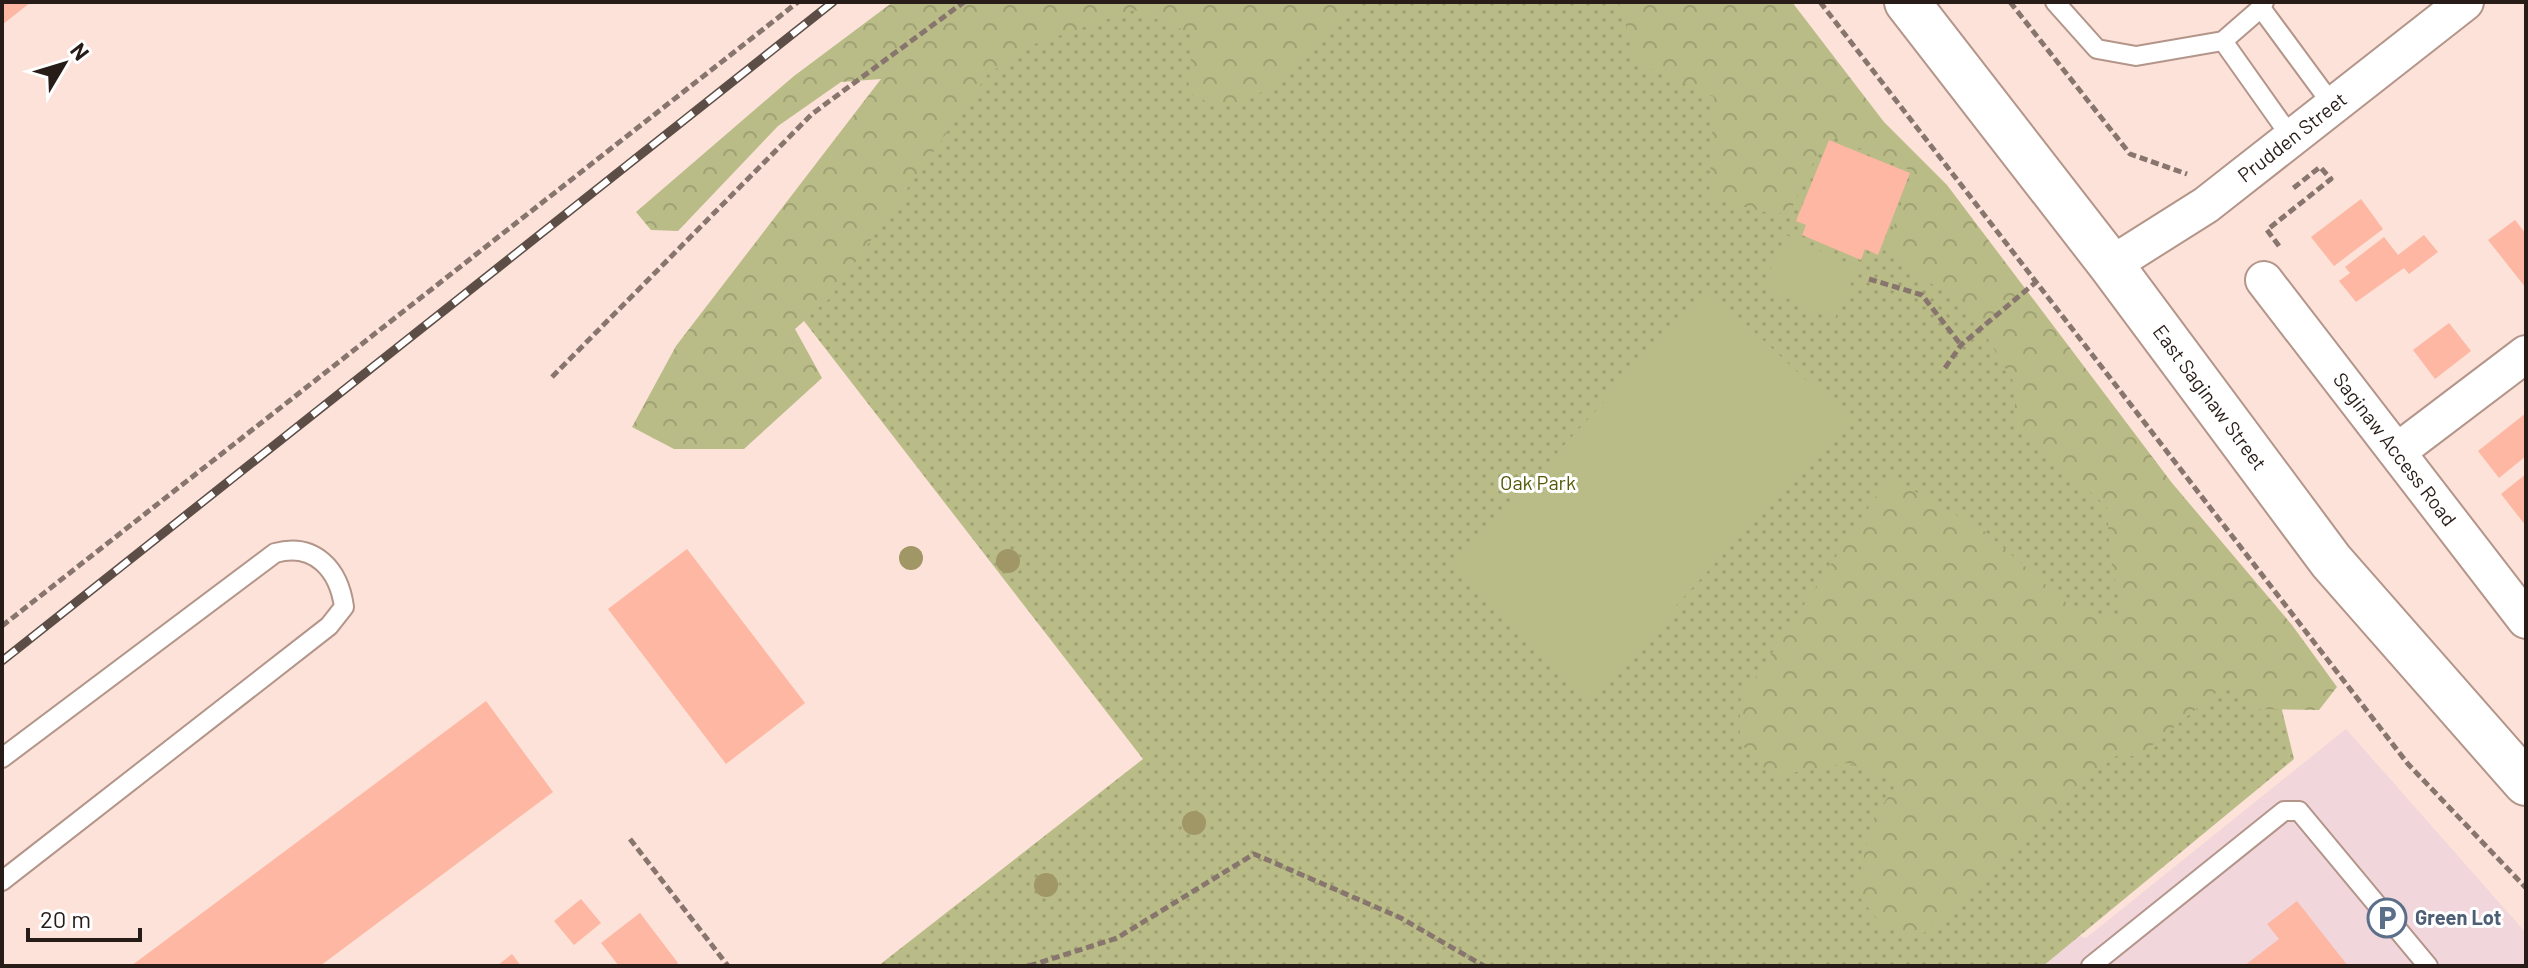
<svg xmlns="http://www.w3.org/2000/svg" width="2528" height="968" viewBox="0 0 2528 968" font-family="Barlow,sans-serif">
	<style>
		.commercial { fill: #f1d6dc }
		.grass { fill: url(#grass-dots) }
		.forest { fill: url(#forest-crowns) }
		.pitch { fill: #b9bc87 }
		.building { fill: #fdb7a3 }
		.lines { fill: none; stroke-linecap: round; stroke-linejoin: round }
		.service-casing { stroke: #b3958a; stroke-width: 22 }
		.minor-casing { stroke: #b3958a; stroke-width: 40 }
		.primary-casing { stroke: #b3958a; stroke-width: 48 }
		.path { stroke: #87756e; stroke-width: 5; stroke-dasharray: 8 4; stroke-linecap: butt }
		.service { stroke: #fff; stroke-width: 18 }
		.minor { stroke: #fff; stroke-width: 36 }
		.primary { stroke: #fff; stroke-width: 44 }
		.rail-casing { stroke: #5c4e47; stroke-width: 9 }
		.rail { stroke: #fff; stroke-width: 6; stroke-dasharray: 18; stroke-linecap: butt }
		.tree { fill: #a19665 }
		.labels { text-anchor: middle; stroke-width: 6; stroke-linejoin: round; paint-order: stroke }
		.street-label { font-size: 20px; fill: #271c17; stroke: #fff }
		.park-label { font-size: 20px; fill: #565807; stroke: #fff }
		.service-label { font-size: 20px; font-weight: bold; fill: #4e5e75; stroke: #fff; text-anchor: start }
	</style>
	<defs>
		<pattern id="grass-dots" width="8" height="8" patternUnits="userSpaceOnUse" patternTransform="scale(2)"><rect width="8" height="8" fill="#b9bc87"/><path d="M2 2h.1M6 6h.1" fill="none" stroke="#9fa174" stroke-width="1.8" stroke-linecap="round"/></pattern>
		<pattern id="forest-crowns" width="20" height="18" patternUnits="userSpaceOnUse" patternTransform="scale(2)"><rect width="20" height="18" fill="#b9bc87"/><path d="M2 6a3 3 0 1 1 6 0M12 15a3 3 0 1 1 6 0" fill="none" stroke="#9fa174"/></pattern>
	</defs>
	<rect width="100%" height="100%" fill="#fce2d8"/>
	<polygon class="commercial" points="2346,729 2526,933 2526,966 1995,966 2061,931 2086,938"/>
	<polygon class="grass" points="1068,2 1787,2 2263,633 2294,759 2043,966 878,966 1143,759 804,321 979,31"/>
	<g class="forest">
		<polygon points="893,2 1360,2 1265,91 1221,107 1188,94 1193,34 1134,10 1032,45 988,74 830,298 795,329 822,378 744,449 674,449 632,427 676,346 881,79 841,82 778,126 678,231 651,230 636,212 794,76"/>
		<polygon points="1619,2 1792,2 1884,122 1947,185 2172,483 2292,625 2337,687 2319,710 2253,709 2229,682 2139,756 2116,756 2066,797 2007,852 1963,900 1919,937 1884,927 1856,893 1871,823 1897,783 1848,763 1773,776 1740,743 1740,701 1889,477 1983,530 2070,606 2123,622 2110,555 2107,507 2014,423 2016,386 1963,297 1915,277 1886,250 1912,171 1827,134 1790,212 1773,214 1709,198 1714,97 1637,63"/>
	</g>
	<g class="pitch">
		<polygon points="1786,235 1858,268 1834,320 1762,287"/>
		<polygon points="1708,289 1848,419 1591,698 1451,568"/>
	</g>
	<g class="building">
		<polygon points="2,2 31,2 2,25"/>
		<polygon points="1829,140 1910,173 1878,255 1865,249 1861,260 1802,235 1806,225 1796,221"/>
		<polygon points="2361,199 2383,229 2334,266 2311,237"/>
		<polygon points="2515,220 2526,234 2526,288 2488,240"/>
		<polygon points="2424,235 2438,252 2409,274 2404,268 2356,302 2339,281 2350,273 2345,267 2384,237 2398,255"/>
		<polygon points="2449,323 2471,351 2435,379 2413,350"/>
		<polygon points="2526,413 2526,456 2499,478 2478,451"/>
		<polygon points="2526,474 2526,526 2501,494"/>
		<polygon points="687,549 805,703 726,764 608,609"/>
		<polygon points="486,701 553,792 320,966 131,966"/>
		<polygon points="581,899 601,923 574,945 554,921"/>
		<polygon points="2297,901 2348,966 2244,966 2279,939 2267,924"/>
		<polygon points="640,913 678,963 674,966 619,966 601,943"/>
		<polygon points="512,954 521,966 497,966"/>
	</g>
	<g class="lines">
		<defs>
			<g id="service">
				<polyline points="2055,2 2097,49 2136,56 2223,41 2261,8 2264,2"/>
				<polyline points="2261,8 2334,107"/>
				<polyline points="2223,41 2291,137"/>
				<path d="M2,758L275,553C315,542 339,570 344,607L329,626L2,881"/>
				<polyline points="2091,966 2284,811 2299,811 2428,966"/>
			</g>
			<g id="minor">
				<path id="s1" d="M2111,265L2206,205L2465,2"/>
				<path id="s2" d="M2264,280L2526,620"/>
				<polyline points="2398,451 2526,354"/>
			</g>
			<g id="primary">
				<path id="s3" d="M1907,2L2111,265L2331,561L2526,783"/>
			</g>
		</defs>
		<use href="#service" class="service-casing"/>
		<use href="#minor" class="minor-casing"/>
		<use href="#primary" class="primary-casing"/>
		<g class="path">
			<polyline points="1820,2 2408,764 2526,888"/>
			<polyline points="2010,2 2130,154 2187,174"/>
			<polyline points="2279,246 2267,230 2331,179 2320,167 2291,190"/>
			<polyline points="1869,279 1922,295 1961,345"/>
			<polyline points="1945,368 1961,345 2036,282"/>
			<polyline points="552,377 812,114 964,2"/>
			<polyline points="2,626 798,2"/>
			<polyline points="630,839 728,966"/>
			<polyline points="1029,966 1117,938 1254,854 1401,918 1484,966"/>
		</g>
		<use href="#service" class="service"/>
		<use href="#minor" class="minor"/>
		<use href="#primary" class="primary"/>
		<defs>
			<polyline id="rail" points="2,661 833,2"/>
		</defs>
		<use href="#rail" class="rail-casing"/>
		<use href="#rail" class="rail"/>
	</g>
	<g class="tree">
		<circle cx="911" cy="558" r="12"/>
		<circle cx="1008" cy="561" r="12"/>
		<circle cx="1194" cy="823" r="12"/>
		<circle cx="1046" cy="885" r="12"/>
	</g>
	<defs>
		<symbol id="parking-ring" viewBox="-11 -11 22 22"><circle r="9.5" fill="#fff" stroke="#5c6f8a" stroke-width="1.5"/><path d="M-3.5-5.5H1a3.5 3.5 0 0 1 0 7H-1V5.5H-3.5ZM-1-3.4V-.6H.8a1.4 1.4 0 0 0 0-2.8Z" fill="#5c6f8a"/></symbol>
	</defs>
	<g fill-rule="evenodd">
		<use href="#parking-ring" x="2365" y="896" width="44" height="44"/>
	</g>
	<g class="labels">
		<g class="street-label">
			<text dy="7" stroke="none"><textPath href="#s1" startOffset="222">Prudden Street</textPath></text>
			<text dy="7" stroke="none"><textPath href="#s3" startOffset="498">East Saginaw Street</textPath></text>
			<text dy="7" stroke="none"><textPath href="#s2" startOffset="214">Saginaw Access Road</textPath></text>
		</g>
		<g class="park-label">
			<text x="1538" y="490">Oak Park</text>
		</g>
		<g class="service-label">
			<text x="2415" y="925">Green Lot</text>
		</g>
	</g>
	<rect width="2528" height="968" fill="none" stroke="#271c17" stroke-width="8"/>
	<g transform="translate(64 64) rotate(52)" stroke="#ffffff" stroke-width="6" paint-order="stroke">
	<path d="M0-6L14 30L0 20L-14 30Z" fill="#271c17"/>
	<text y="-12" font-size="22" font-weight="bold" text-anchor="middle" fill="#271c17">N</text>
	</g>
	<path d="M28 928v12h112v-12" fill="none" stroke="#271c17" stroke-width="4"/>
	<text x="40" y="928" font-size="24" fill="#271c17" stroke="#ffffff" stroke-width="6" paint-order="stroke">20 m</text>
</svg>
